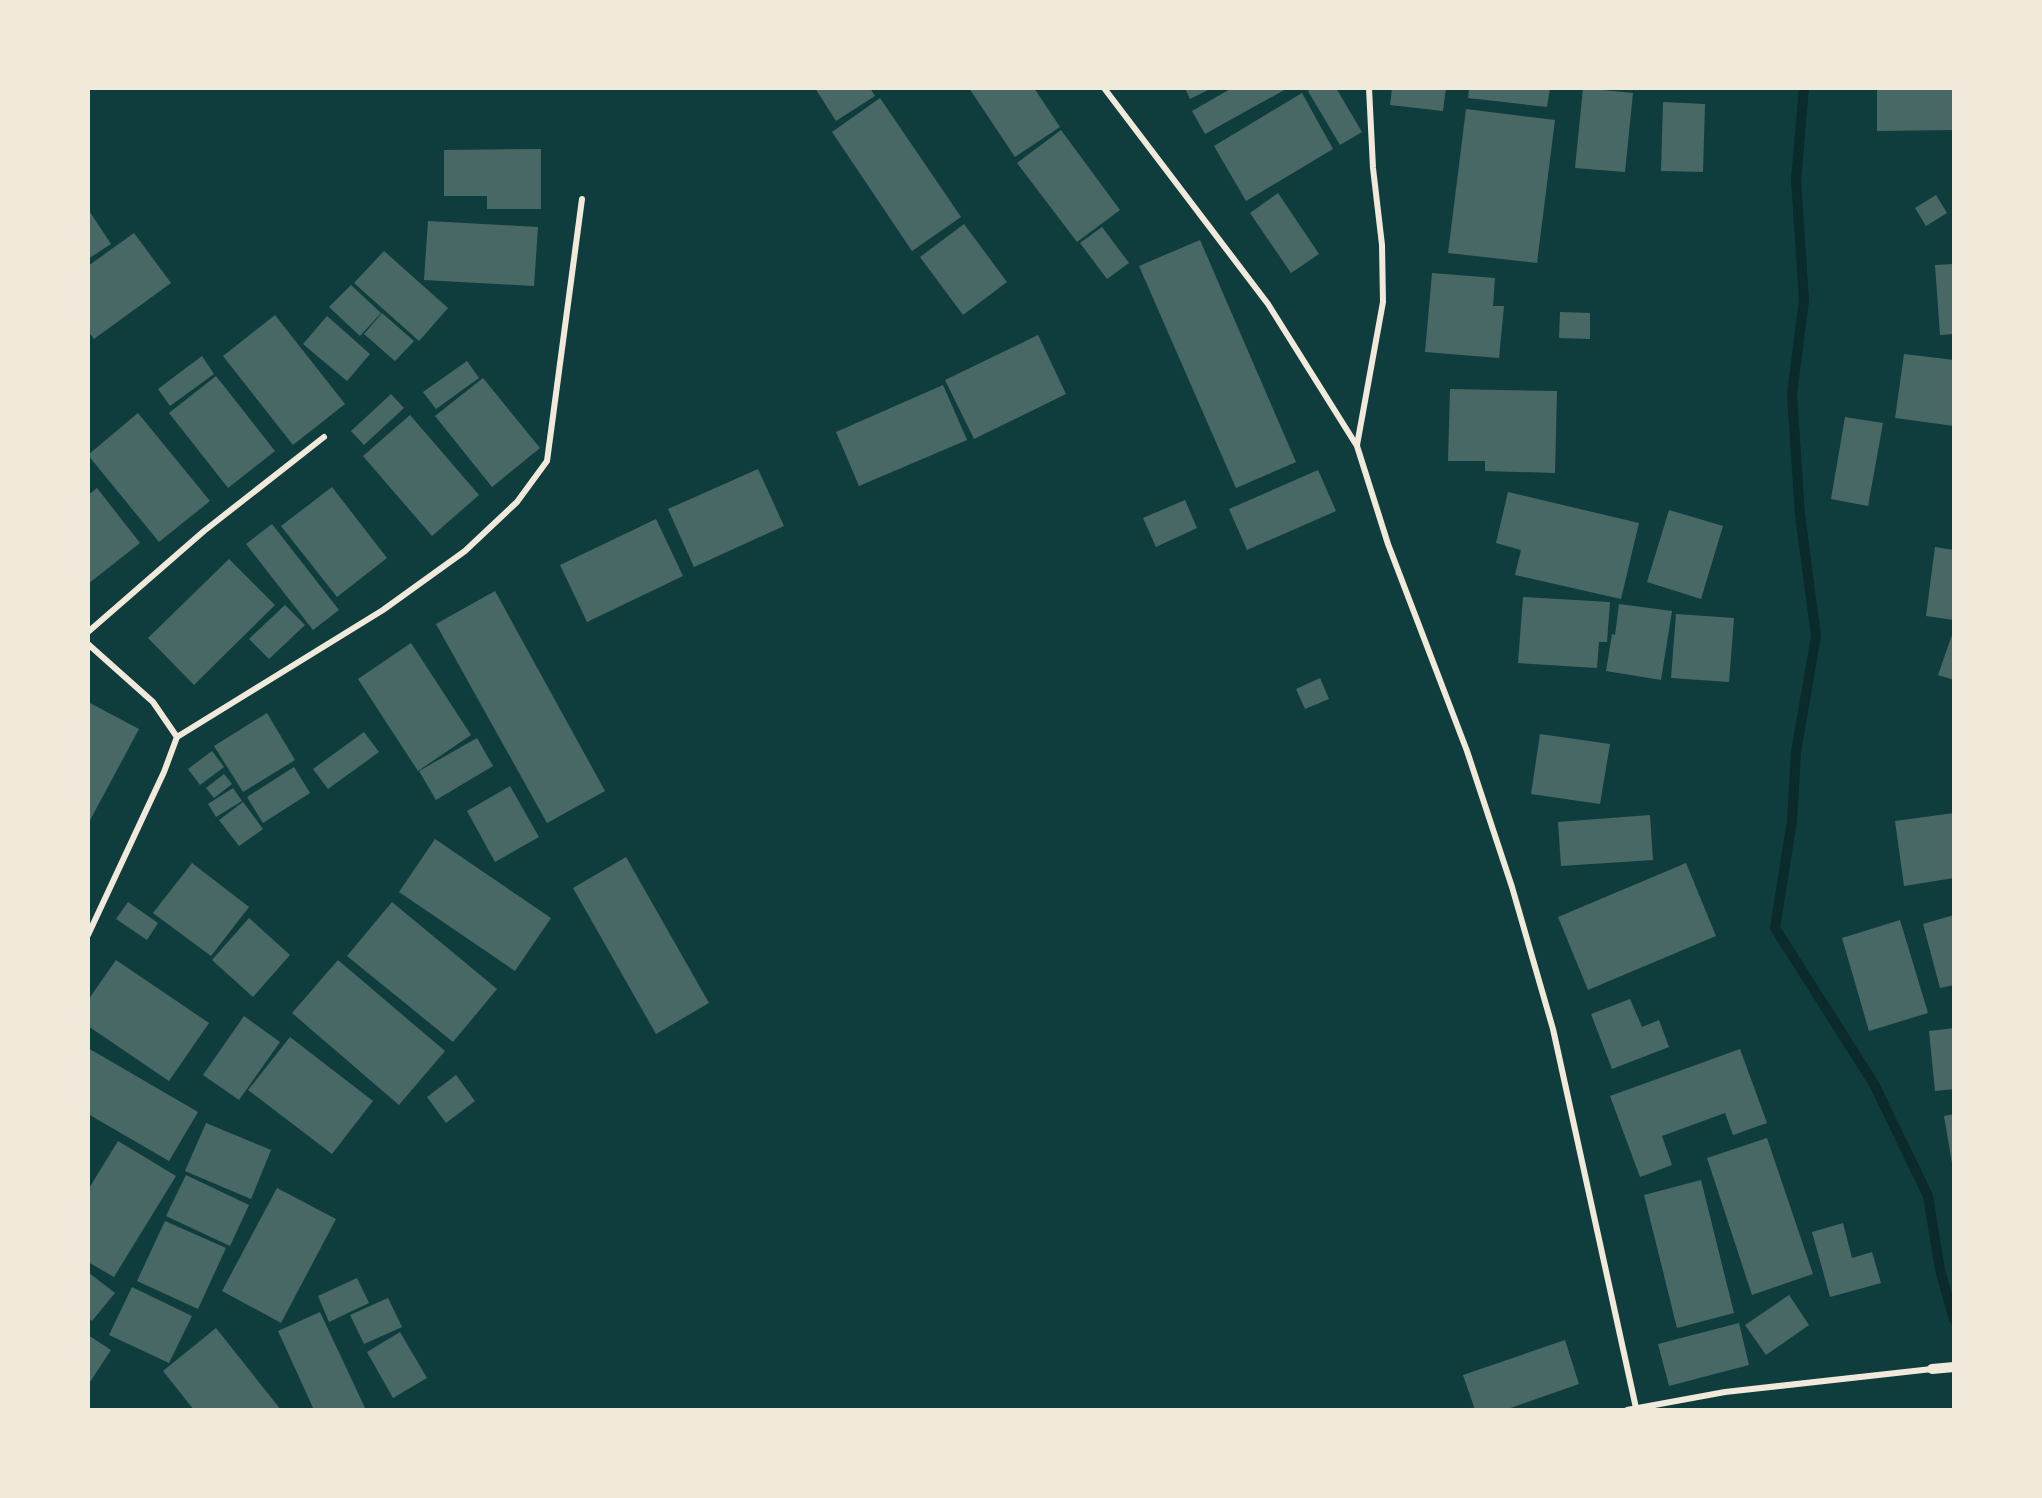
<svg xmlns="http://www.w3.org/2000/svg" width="2042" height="1498" viewBox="0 0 2042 1498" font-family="Georgia,serif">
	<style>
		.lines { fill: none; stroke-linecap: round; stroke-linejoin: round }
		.stream { stroke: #0a2a2b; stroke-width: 10 }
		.building { fill: #486865 }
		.minor { stroke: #f1e9da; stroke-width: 6 }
		.tertiary { stroke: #f1e9da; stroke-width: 10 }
	</style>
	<rect width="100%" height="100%" fill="#0f3d3e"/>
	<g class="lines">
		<polyline class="stream" points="1804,88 1796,180 1804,300 1792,394 1800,515 1816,636 1796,752 1792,821 1775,928 1874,1084 1928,1196 1940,1270 1954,1320"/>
	</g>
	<g class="building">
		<polygon points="815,88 870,88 875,96 836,121"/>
		<polygon points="969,88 1034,88 1060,127 1015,157"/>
		<polygon points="1185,88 1212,88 1190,99"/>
		<polygon points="1232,88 1288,88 1205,134 1192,111"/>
		<polygon points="1312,88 1336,88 1362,132 1340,145 1308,91"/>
		<polygon points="1392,88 1446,88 1443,111 1390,105"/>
		<polygon points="1469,88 1550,88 1547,107 1468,98"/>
		<polygon points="1583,88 1633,93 1625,172 1575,168"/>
		<polygon points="1877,88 1954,88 1954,130 1877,131"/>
		<polygon points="1302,93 1333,149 1246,201 1214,146"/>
		<polygon points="880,98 961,217 912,251 832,132"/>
		<polygon points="1663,102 1705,104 1703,172 1661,171"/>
		<polygon points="1466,109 1555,120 1537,263 1448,253"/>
		<polygon points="1061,130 1120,210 1077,242 1017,163"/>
		<polygon points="541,149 541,209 487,209 487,196 444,196 444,150"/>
		<polygon points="1278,193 1319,254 1291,273 1250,213"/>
		<polygon points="1936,195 1947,213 1926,226 1915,208"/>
		<polygon points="88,209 111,244 88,259"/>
		<polygon points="428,221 538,227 534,286 424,280"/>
		<polygon points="964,224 1007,282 963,315 920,257"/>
		<polygon points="1102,227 1129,263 1107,279 1080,243"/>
		<polygon points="134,233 171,283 94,339 88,331 88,266"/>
		<polygon points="1200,240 1296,462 1236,488 1139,266"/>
		<polygon points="384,251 448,308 419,341 354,283"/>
		<polygon points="1954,264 1954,334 1940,335 1935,265"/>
		<polygon points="1432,273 1495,278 1493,306 1504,306 1499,358 1425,352"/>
		<polygon points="351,285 381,313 360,336 329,307"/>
		<polygon points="1560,312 1590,313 1590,339 1559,338"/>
		<polygon points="382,313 414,341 395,361 364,334"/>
		<polygon points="275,315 345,404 293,445 223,356"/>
		<polygon points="327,316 370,354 347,381 303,344"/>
		<polygon points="1038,335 1066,394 974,439 945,380"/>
		<polygon points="1904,354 1954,360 1954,426 1895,418"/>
		<polygon points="202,356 214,374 170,406 158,389"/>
		<polygon points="467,361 479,378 436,409 423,392"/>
		<polygon points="216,376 275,451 228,488 169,413"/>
		<polygon points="483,378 540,448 492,487 435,416"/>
		<polygon points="943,385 967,440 859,486 836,432"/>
		<polygon points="1450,389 1557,391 1555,473 1485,471 1485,461 1448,461"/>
		<polygon points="391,394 404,408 364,445 351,431"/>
		<polygon points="138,413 210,501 159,542 88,455"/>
		<polygon points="410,415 479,495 432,536 363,456"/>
		<polygon points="1845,417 1883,423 1868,506 1831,499"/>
		<polygon points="758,469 784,526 694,567 668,509"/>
		<polygon points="1318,470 1336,511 1247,550 1229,509"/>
		<polygon points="332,487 387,558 337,597 281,526"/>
		<polygon points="97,488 140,543 88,584 88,495"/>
		<polygon points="1508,492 1639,523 1621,599 1515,575 1521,550 1496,543"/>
		<polygon points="1185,500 1197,528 1156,547 1143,518"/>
		<polygon points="1669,510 1723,526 1701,599 1647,582"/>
		<polygon points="656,519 683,576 587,622 560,565"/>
		<polygon points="272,524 339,610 313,630 246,544"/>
		<polygon points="1935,547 1954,550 1954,620 1926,616"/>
		<polygon points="229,559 275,605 194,685 148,638"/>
		<polygon points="495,591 605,791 547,823 436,624"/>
		<polygon points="1523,597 1610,602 1607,642 1599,642 1597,668 1518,663"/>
		<polygon points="1619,604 1672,611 1661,680 1606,671 1612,634 1615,635"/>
		<polygon points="285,605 305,625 269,659 249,639"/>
		<polygon points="1676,614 1734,618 1729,682 1671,678"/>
		<polygon points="1953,632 1954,632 1954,680 1938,675"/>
		<polygon points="411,643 471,735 418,771 358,679"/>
		<polygon points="1320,678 1329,699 1305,709 1296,689"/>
		<polygon points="88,702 139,729 88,824"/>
		<polygon points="267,713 295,760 243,792 214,746"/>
		<polygon points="364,732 379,752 328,789 313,769"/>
		<polygon points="1540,734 1610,744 1600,804 1531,794"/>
		<polygon points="477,738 493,766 436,800 419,771"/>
		<polygon points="212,751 224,767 200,785 188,769"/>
		<polygon points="294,767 310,793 263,823 247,797"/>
		<polygon points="224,774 232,784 214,798 206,788"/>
		<polygon points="510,786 539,837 495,862 467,811"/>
		<polygon points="233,788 242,801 216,817 208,804"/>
		<polygon points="243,802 263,829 239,846 219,820"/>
		<polygon points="1954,813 1954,878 1904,886 1895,821"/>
		<polygon points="1650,815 1653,860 1561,866 1558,822"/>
		<polygon points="435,839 551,918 515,971 399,892"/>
		<polygon points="626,857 709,1003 656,1034 573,888"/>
		<polygon points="192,863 249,907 211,956 153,913"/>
		<polygon points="1686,863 1716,936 1588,990 1558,917"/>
		<polygon points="128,902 158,923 147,940 116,919"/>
		<polygon points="392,902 497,989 453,1042 347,956"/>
		<polygon points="1954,915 1954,985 1940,988 1923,924"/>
		<polygon points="249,918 290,955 253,997 212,960"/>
		<polygon points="1900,920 1928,1013 1869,1031 1842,938"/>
		<polygon points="116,960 209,1023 169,1081 88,1026 88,1000"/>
		<polygon points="338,960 445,1051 399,1105 292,1013"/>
		<polygon points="1630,999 1642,1027 1659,1020 1669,1047 1612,1069 1591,1014"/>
		<polygon points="244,1016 280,1042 239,1100 203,1075"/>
		<polygon points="1954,1028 1954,1089 1935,1091 1929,1031"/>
		<polygon points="290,1037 373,1101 332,1154 248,1090"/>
		<polygon points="88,1048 198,1112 169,1161 88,1114"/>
		<polygon points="1740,1049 1767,1123 1733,1135 1725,1113 1662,1136 1672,1165 1640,1177 1610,1096"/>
		<polygon points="456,1075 475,1101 446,1123 427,1097"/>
		<polygon points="1954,1114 1954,1163 1952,1163 1944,1116"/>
		<polygon points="206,1123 271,1150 251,1199 185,1171"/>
		<polygon points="1767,1138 1813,1274 1752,1295 1707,1158"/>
		<polygon points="118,1141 176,1176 114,1277 88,1262 88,1190"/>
		<polygon points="186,1175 249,1205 230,1246 166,1216"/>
		<polygon points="1701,1180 1734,1313 1677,1328 1644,1195"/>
		<polygon points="277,1188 336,1219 281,1323 222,1291"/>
		<polygon points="165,1221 226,1248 198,1309 137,1281"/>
		<polygon points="1843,1223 1852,1258 1872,1252 1881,1283 1830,1297 1812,1232"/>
		<polygon points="88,1272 115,1293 92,1321 88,1318"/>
		<polygon points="357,1278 369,1303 329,1322 318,1296"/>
		<polygon points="132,1287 192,1316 169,1363 109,1335"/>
		<polygon points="1789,1295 1809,1325 1766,1355 1745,1325"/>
		<polygon points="388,1298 402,1327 364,1344 350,1315"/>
		<polygon points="320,1312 365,1408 360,1410 314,1410 278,1331"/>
		<polygon points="1739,1323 1749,1365 1669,1386 1658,1344"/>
		<polygon points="216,1328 281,1410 194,1410 163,1371"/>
		<polygon points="400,1332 427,1378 393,1398 367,1352"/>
		<polygon points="88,1335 111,1350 88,1385"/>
		<polygon points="1565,1340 1579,1384 1505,1410 1475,1410 1463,1375"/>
	</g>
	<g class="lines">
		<g class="minor">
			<polyline points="1104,88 1268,304 1357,446 1388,544 1467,751 1512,887 1553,1029 1636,1408"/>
			<polyline points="1357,445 1383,302 1382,245 1373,168 1369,88"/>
			<polyline points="88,632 204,531 324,437"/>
			<polyline points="88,644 153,702 177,737"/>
			<polyline points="88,935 164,772 177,737 383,610 465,551 517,502 547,461 582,199"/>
			<polyline points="1627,1410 1725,1392 1932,1369"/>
		</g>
		<polyline class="tertiary" points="1932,1369 1954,1367"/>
	</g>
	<rect width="2042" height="1498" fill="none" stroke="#f1e9da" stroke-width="180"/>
</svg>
